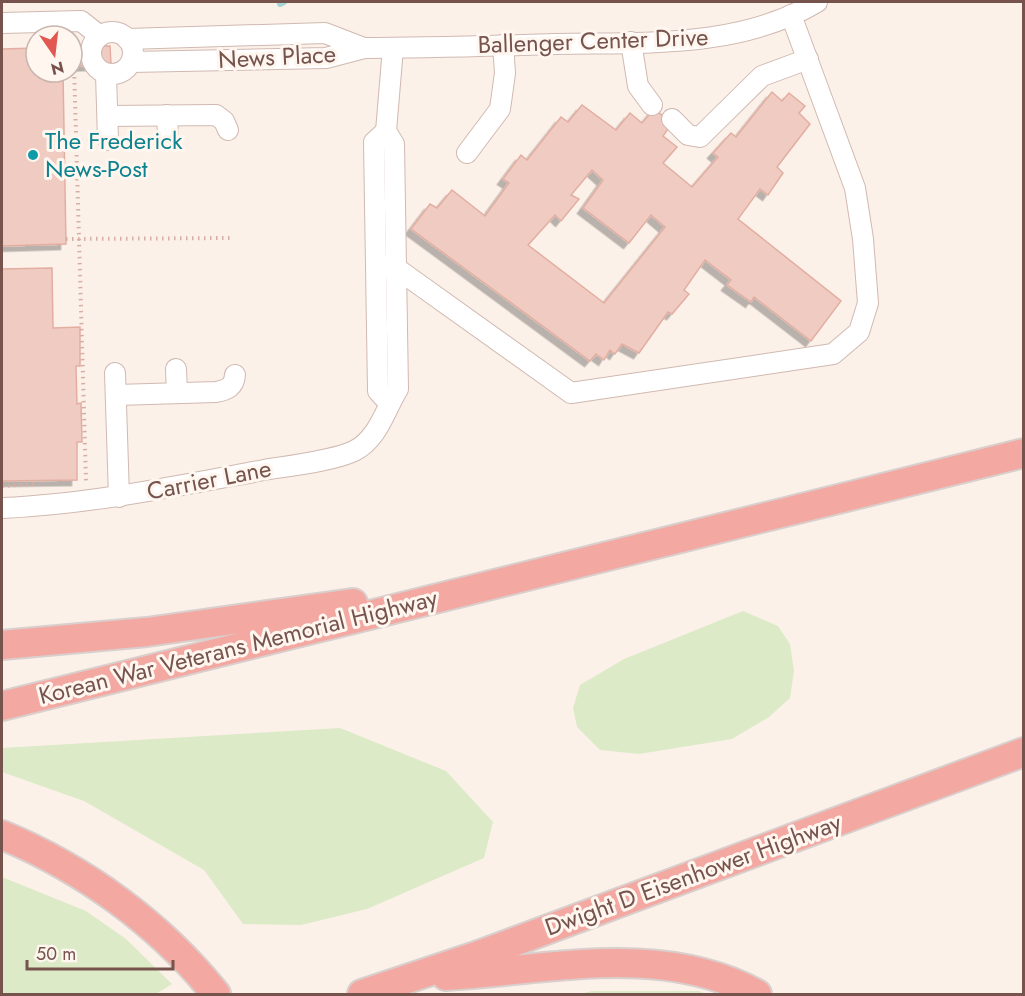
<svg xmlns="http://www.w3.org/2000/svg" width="1025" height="996" viewBox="0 0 1025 996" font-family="Jost,sans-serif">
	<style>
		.green { fill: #dceac7 }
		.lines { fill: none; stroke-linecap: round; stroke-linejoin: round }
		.stream { stroke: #a4d7d5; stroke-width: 6 }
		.building { fill: #f0cbc1; stroke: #e3aea2; stroke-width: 1.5; fill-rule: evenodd; filter: url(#shadow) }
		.minor-casing { stroke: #d0b9b1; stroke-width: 22 }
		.highway-casing { stroke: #d9cfcd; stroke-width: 32 }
		.path { stroke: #d6aea4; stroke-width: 4; stroke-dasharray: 1.5 4.5; stroke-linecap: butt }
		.minor { stroke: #fff; stroke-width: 20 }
		.highway { stroke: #f4a8a2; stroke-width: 28 }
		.culture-dot { fill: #0f9aa8; stroke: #fef6ef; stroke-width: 2 }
		.labels { text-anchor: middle; stroke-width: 6; stroke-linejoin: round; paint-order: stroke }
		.street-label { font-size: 24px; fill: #76544d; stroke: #fef6ef }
		.culture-label { font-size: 24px; fill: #0d838f; stroke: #fef6ef; text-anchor: start }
	</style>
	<defs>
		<filter id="shadow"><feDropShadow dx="-5.5" dy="5.5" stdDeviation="0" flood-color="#0004"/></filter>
	</defs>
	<rect width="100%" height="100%" fill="#fcf1e9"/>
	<g class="green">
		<polygon points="743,611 778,626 790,644 794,671 790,698 769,717 732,739 639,754 600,750 577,727 573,708 580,685 624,659"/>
		<polygon points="340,728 446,771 493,822 484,858 367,909 301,925 243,924 204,870 84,801 2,772 2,748"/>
		<polygon points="2,877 86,911 126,939 172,984 156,994 2,994"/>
		<polygon points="592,991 699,991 707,994 579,994"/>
	</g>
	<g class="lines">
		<polyline class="stream" points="280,4 284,2"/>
	</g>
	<g class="building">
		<polygon points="110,46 111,64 72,66 72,47"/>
		<polygon points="36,48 36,72 63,72 66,244 2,246 2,49"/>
		<path d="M772,92L782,101L789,93L805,106L799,113L810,124L777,167L783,173L768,195L760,189L738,219L841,301L811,341L754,297L751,302L727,285L731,280L705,260L684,290L689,294L672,314L668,312L639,353L622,344L615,354L610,350L604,360L596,354L590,361L411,229L430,204L437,208L452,190L485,216L509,183L503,179L521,155L527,160L561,117L568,122L582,105L616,130L630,113L642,123L654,109L672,123L663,136L677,147L663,163L692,187L718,157L713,153L731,133L736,137ZM592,170L603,180L583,208L629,243L651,215L665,227L604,303L528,245L555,215L561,221L579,199L571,195Z"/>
		<polygon points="52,268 53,328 80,327 80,366 76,366 77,404 81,403 82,442 77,442 77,480 2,481 2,269"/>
	</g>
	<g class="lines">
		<defs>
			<g id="minor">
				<polyline points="2,23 81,21 100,36"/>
				<circle cx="112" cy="53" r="21"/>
				<polyline points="127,39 325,33 364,48"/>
				<polyline points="631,42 638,86 652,105"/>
				<path d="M131,62L326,58L364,48C427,48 491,46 555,44C642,42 739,49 817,2"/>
				<polyline points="106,74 108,140"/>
				<polyline points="167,115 168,137"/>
				<polyline points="108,116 216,115 224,121 228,130"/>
				<polyline points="672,119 688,135 700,137 762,76 808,59"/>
				<polyline points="386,131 374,142 378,391 389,403"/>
				<polyline points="467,153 500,109 505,73 503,45"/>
				<polyline points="376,266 396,268 571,393 833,354 859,332 868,303 863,239 855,188 791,15"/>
				<polyline points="176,369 177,393"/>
				<polyline points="115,373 119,497"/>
				<path d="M116,395L216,392C227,390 234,387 235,375"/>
				<path d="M2,508C90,504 177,486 264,470C288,466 333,461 354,451C378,439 385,410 398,389L394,144L386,131L393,48"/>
			</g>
			<g id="highway">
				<polyline points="2,645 147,632 353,603"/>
				<polyline points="2,706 1024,453"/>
				<path d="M2,835C84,869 160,924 216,994"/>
				<path d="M446,976C550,970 661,942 757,994"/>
				<polyline points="362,994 476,956 1024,752"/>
			</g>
		</defs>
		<use href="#minor" class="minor-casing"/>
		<use href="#highway" class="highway-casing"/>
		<g class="path">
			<polyline points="74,65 86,481"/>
			<polyline points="75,141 91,140"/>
			<polyline points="66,239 232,238"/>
			<polyline points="2,486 37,484"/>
		</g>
		<use href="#minor" class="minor"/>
		<use href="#highway" class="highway"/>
	</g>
	<circle class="culture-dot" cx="33" cy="155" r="6"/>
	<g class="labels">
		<g class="street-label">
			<text transform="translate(593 41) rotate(-2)" y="8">Ballenger Center Drive</text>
			<text transform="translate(277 57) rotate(-3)" y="8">News Place</text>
			<text transform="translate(209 480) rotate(-11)" y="8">Carrier Lane</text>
			<text transform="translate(238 647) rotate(-14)" y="8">Korean War Veterans Memorial Highway</text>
			<text transform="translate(693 875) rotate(-20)" y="8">Dwight D Eisenhower Highway</text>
		</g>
		<g class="culture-label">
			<text x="45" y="149">The Frederick<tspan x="45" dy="28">News-Post</tspan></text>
		</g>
	</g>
	<rect width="1025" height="996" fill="none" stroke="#76544d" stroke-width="6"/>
	<g transform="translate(54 54) rotate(166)"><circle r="28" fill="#fef6ef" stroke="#c8b5ae" stroke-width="1.5"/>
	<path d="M0-4.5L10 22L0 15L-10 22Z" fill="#e15752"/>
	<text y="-9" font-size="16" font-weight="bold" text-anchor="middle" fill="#76544d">N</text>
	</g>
	<path d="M27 960v9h146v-9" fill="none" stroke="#76544d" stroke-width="3"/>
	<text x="36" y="960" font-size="18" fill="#76544d" stroke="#fef6ef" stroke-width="4.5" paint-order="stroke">50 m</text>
</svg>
